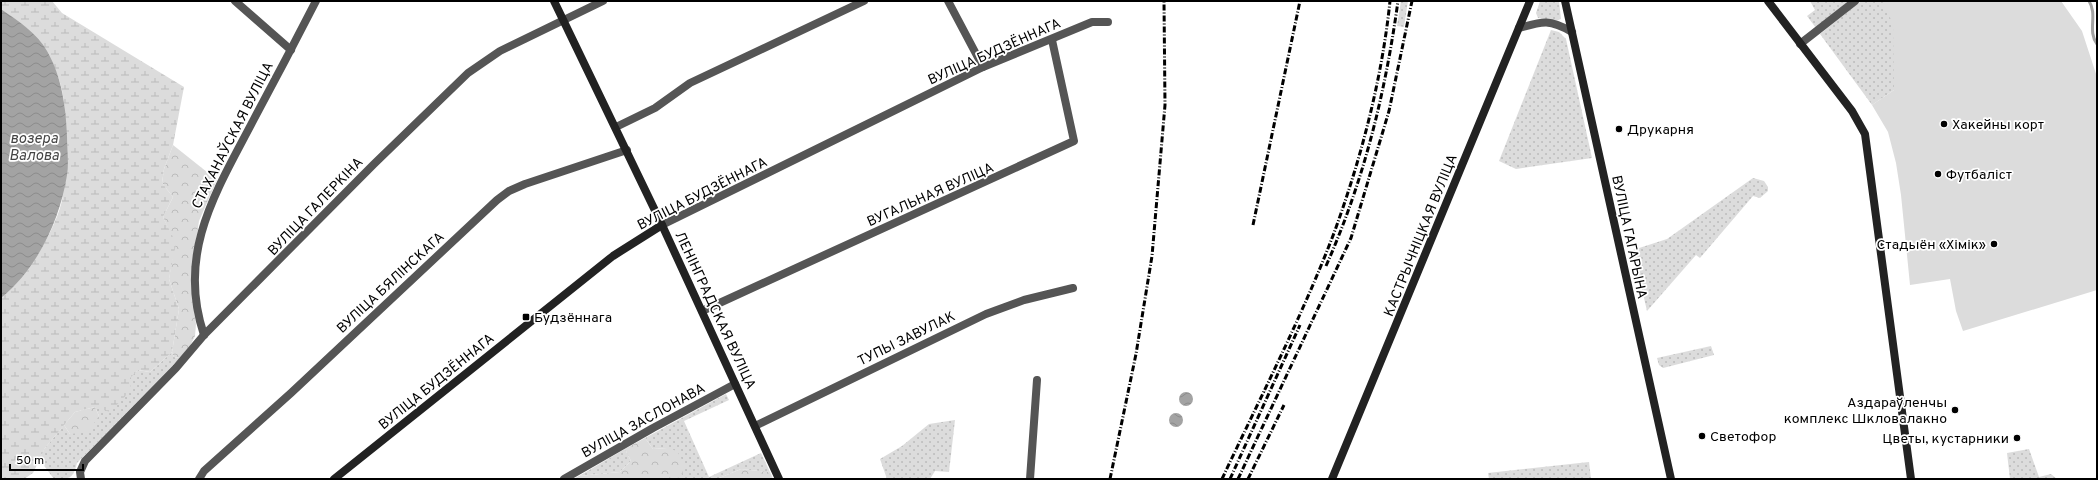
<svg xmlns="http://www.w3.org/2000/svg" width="2098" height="480" viewBox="0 0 2098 480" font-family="Overpass,sans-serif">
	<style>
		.grass { fill: url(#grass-dots) }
		.forest { fill: url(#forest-crowns) }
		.wetland { fill: url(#wetland-marsh) }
		.green { fill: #dcdcdc }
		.water { fill: url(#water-waves) }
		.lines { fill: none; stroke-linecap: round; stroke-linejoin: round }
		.stream { stroke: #a3a3a3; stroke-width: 3 }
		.street { stroke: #555; stroke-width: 8 }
		.secondary { stroke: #222; stroke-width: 8 }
		.rail { stroke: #000; stroke-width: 3; stroke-dasharray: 6 2 1 2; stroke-linecap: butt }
		.poi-dot { fill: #000; stroke: #fff; stroke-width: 1.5 }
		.labels { text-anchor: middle; stroke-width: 3.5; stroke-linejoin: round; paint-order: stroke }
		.street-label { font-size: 14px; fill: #000; stroke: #fff }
		.poi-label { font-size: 14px; fill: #000; stroke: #fff; text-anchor: start }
		.water-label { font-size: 15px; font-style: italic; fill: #444; stroke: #fff }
	</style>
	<defs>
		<pattern id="grass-dots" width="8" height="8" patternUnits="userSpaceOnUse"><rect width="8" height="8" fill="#dcdcdc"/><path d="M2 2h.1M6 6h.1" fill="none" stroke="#bbb" stroke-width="1.8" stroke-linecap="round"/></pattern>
		<pattern id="forest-crowns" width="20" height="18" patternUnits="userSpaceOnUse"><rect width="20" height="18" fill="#dcdcdc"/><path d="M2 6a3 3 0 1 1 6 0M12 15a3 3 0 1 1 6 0" fill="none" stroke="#bbb"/></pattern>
		<pattern id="wetland-marsh" width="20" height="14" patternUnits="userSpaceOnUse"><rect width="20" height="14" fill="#dcdcdc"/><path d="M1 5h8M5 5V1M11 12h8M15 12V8" fill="none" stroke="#bbb"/></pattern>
		<pattern id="water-waves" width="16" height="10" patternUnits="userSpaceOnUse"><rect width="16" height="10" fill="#a3a3a3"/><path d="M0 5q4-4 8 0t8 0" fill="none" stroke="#8b8b8b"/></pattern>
	</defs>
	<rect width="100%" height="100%" fill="#fff"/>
	<g class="grass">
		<polygon points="1401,1 1408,1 1404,27 1397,26"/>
		<polygon points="1540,1 1559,1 1561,19 1556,21 1538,18 1536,13"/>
		<polygon points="1810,1 1849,1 1816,28 1807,16 1815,10"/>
		<polygon points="1861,1 1935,1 1894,90 1872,105 1820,34"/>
		<polygon points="1551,30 1559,32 1566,39 1592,158 1516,169 1499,161"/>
		<polygon points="1753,178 1764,181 1768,187 1768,191 1760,198 1753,196 1700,258 1696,255 1647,311 1633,250 1667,239"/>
		<polygon points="1711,346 1714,355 1663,368 1659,365 1657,358"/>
		<path d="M172,352L174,357L180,358L77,463C73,479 70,479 54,479L39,459L45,448L64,425L70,434L99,416L95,407L138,370L150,372Z"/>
		<polygon points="726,394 729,400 684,421 709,477 761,453 770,472 741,469 717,479 663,479 667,448 653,449 645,438"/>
		<polygon points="955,420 949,472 935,471 930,479 887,479 880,459 902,446 929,424"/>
		<polygon points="625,449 631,461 620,472 579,476"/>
		<polygon points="2029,449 2039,477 2051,474 2057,479 2010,479 2007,453"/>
		<polygon points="1589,462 1591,479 1489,479 1488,473"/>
	</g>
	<g class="forest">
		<polygon points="173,145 217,180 199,221 192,267 193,304 196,324 195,336 190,346 180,358 174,357 172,352 179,309 169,279 175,243 163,217 173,197 162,183 164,169"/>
		<polygon points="95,407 99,416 88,432 70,434 64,425 75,412"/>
		<polygon points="645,438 653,449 667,448 677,451 685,465 681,477 673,479 665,475 663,479 573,479 579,476 620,472 631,461 625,449"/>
		<polygon points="741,469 770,472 773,479 717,479"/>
	</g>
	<path class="wetland" d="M1,1H52L62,13L184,87L173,145L164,169L162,183L173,197L163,217L176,243L169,279L179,309L172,352L150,372L138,370L130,378L131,390L110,412L95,407L75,412L45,448L33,473L24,479H1V298C26,278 58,228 63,195C65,179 64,163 65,147C66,120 66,93 55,69C44,42 24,25 1,9Z"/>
	<polygon class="green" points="1882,1 2061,1 2082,31 2097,77 2097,290 1963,331 1956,311 1950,279 1910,285 1901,195 1896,163 1888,132 1872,105 1894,90 1893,24"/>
	<g class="water">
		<path d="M1,9C18,21 37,33 47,51C62,77 66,108 67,136C67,149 69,163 67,175C60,220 37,269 1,298Z"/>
		<circle cx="1186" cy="399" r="7"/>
		<circle cx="1176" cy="420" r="7"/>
	</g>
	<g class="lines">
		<path class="stream" d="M2089,1C2098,15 2087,31 2097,44"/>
		<g class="street">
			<polyline points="235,1 291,50"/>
			<polyline points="948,1 983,67"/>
			<path d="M1519,28C1543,21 1550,19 1572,32"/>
			<polyline points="1800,44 1855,1"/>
			<polyline points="616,127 655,108 690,83 864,1"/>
			<polyline points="662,225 983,67 1092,22 1108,22"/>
			<polyline points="702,311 1074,141 1052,40"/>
			<path d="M204,335C176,252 217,190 254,119C275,80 296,40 316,1"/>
			<polyline points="755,426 986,314 1024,300 1073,288"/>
			<polyline points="81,479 80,472 85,461 176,368 204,335 374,164 468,73 500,51 603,1"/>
			<polyline points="199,479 204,471 291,393 497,200 509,191 525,184 627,150"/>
			<polyline points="564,479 653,428 735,384"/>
			<polyline points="1030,479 1037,380"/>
		</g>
		<g class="secondary">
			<polyline points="554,1 662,225 779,479"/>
			<polyline points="1565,1 1671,479"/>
			<polyline points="1768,1 1852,111 1865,134 1911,479"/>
			<polyline points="334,479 613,256 662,225"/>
			<polyline points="1332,479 1530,1"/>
		</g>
		<g class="rail">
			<polyline points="1253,225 1300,1"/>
			<path d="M1326,266C1364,180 1385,95 1398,1"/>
			<polyline points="1110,479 1136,354 1152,256 1165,105 1164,1"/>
			<path d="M1222,479C1260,398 1302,317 1334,233C1361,159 1382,79 1390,1"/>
			<polyline points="1230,479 1300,325"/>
			<polyline points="1238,479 1351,238 1389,111 1412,1"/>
			<polyline points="1248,479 1284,405"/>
		</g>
	</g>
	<g class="poi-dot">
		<circle cx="1944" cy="124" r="4"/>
		<circle cx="1619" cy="129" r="4"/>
		<circle cx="1938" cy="174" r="4"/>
		<circle cx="1994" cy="244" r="4"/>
		<rect x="522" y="313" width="8" height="8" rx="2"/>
		<circle cx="1955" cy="410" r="4"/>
		<circle cx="1702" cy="436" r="4"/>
		<circle cx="2017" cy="438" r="4"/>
	</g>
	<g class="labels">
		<g class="street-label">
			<text transform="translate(994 51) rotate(-24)" y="5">ВУЛІЦА БУДЗЁННАГА</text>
			<text transform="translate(232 135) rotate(-63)" y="5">СТАХАНАЎСКАЯ ВУЛІЦА</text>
			<text transform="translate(702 193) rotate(-27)" y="5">ВУЛІЦА БУДЗЁННАГА</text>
			<text transform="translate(930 194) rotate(-24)" y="5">ВУГАЛЬНАЯ ВУЛІЦА</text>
			<text transform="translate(315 206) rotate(-46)" y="5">ВУЛІЦА ГАЛЕРКІНА</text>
			<text transform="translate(1420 235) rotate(-68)" y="5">КАСТРЫЧНІЦКАЯ ВУЛІЦА</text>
			<text transform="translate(1630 237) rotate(78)" y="5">ВУЛІЦА ГАГАРЫНА</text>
			<text transform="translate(390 282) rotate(-43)" y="5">ВУЛІЦА БЯЛІНСКАГА</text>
			<text transform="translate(716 310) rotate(65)" y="5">ЛЕНІНГРАДСКАЯ ВУЛІЦА</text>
			<text transform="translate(906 338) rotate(-26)" y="5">ТУПЫ ЗАВУЛАК</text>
			<text transform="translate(436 381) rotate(-39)" y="5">ВУЛІЦА БУДЗЁННАГА</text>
			<text transform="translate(643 420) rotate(-29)" y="5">ВУЛІЦА ЗАСЛОНАВА</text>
		</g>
		<g class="poi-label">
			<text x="1952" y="129">Хакейны корт</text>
			<text x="1627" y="134">Друкарня</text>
			<text x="1946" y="179">Футбаліст</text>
			<text x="1986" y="249" text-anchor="end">Стадыён «Хімік»</text>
			<text x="534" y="322">Будзённага</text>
			<text x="1947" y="407" text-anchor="end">Аздараўленчы<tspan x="1947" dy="16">комплекс Шкловалакно</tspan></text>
			<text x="1710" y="441">Светофор</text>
			<text x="2009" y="443" text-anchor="end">Цветы, кустарники</text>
		</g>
		<g class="water-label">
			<text x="34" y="143">возера<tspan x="34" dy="17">Валова</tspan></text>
		</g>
	</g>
	<rect width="2098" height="480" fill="none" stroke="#000000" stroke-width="4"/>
	<path d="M10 464v6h73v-6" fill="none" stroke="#000000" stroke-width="2"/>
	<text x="16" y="464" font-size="12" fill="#000000" stroke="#ffffff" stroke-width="3" paint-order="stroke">50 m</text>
</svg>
